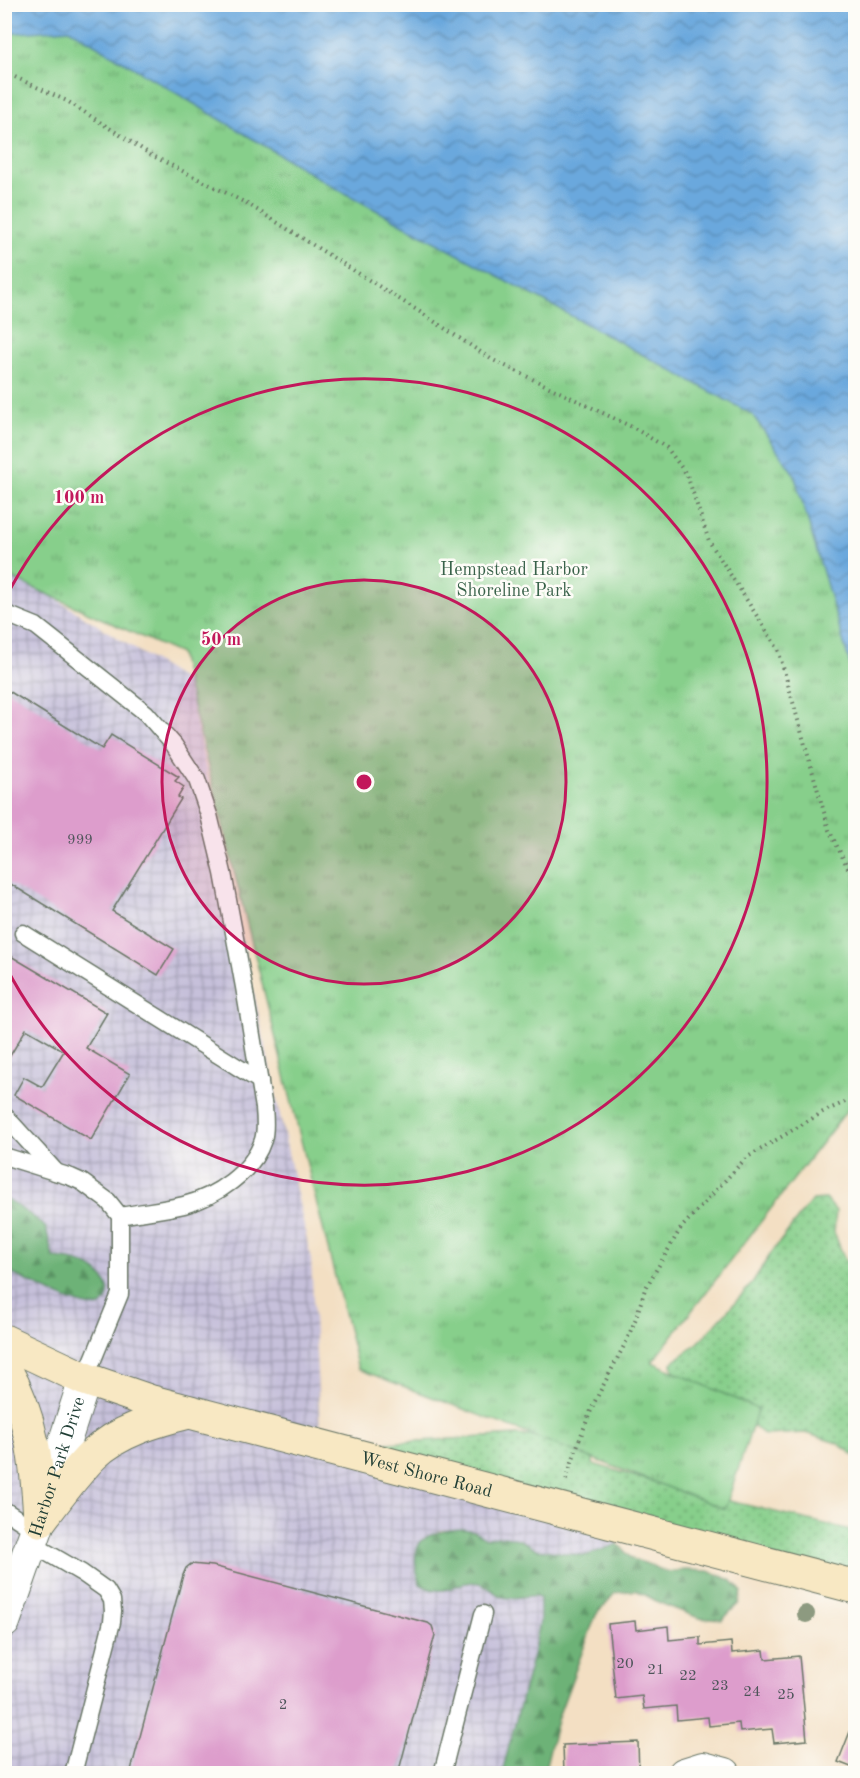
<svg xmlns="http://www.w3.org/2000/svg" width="860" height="1778" viewBox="0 0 860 1778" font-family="'Old Standard TT',serif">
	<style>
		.industrial { fill: url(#industrial-grid) }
		.grass { fill: url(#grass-dots); stroke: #538660; stroke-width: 1.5 }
		.forest { fill: url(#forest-firs); stroke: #467856; stroke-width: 1.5 }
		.park { fill: url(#park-tufts); stroke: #538660; stroke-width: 1.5 }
		.water { fill: url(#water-waves); stroke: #457288; stroke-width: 1.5 }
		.building { fill: #dd9dcc }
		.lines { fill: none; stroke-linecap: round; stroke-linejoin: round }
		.lane-casing { stroke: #697666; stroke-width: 19 }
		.street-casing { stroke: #697666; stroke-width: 34 }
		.secondary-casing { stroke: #697666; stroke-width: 35 }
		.path { stroke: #697666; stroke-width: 4; stroke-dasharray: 1.5 4.5; stroke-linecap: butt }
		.lane { stroke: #fff; stroke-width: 16 }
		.street { stroke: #fff; stroke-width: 32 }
		.secondary { stroke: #f8e8c3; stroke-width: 33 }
		.tree { fill: #8d9a80 }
		.ring { fill: none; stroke: #c2185b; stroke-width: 3 }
		.labels { text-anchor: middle; stroke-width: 5; stroke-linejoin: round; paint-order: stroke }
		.number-label { font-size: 15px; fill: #4e555a }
		.park-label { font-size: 18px; fill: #39624a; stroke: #fdfcf7 }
		.street-label { font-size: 18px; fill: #1f3d34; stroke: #fdfcf7 }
		.centre { fill: #c2185b; stroke: #fdfcf7; stroke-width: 3 }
		.ring-label { font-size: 18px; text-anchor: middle; font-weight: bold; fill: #c2185b; stroke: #fdfcf7; stroke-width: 5; stroke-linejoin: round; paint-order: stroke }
	</style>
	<defs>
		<pattern id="industrial-grid" width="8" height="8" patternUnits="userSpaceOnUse" patternTransform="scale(1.5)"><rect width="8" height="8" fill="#c6c0da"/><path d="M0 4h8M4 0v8" fill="none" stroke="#a09db2"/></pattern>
		<pattern id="grass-dots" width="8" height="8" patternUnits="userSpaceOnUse" patternTransform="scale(1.5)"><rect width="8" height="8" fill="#87cf8b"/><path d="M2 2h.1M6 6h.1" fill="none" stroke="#6ea972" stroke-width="1.8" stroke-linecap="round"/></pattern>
		<pattern id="forest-firs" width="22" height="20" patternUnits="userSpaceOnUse" patternTransform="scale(1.5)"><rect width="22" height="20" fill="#6db277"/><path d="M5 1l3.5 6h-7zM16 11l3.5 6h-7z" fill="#599262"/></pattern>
		<pattern id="park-tufts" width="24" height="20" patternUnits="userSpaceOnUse" patternTransform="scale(1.5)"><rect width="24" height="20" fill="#87cf8b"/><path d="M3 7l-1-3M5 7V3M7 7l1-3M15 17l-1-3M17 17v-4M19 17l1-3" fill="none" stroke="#6ea972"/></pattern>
		<pattern id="water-waves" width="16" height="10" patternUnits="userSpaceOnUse" patternTransform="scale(1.5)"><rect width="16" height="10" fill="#6ba8dd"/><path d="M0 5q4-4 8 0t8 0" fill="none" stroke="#578ab4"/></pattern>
	</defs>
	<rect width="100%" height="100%" fill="#fdfcf7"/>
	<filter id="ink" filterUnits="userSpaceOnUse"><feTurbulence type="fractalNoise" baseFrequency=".0167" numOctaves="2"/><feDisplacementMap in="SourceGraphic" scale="12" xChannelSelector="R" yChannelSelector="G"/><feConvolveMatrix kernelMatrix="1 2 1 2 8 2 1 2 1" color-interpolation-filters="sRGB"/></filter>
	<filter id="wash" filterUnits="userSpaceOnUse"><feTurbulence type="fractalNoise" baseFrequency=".008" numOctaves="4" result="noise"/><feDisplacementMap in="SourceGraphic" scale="24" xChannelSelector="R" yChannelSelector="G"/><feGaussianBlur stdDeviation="1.35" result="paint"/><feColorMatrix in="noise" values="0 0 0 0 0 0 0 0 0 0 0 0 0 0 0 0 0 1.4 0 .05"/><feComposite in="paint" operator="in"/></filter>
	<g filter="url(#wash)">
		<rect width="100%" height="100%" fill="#f3dfc3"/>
		<polygon class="industrial" points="4,566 187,682 311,1259 321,1447 623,1525 618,1544 585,1556 537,1549 518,1539 505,1536 486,1538 474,1531 463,1529 442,1530 427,1536 442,1591 468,1582 480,1583 501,1596 511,1598 534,1595 540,1597 540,1622 534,1651 502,1773 5,1773"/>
		<g class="grass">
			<polygon points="826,1199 836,1211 834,1232 845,1260 855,1266 855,1456 837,1443 805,1433 765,1435 744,1420 677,1390 672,1363 698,1343 750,1286 772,1252 812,1200"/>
			<polygon points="517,1435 544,1437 593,1459 593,1464 671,1487 855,1531 855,1587 321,1447"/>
		</g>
		<g class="forest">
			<path d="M5,1198L35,1218L46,1228L53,1258C68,1259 81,1261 93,1269C103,1275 113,1289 106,1300C104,1304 100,1307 95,1307C76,1307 24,1279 5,1270Z"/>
			<path d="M463,1529L474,1531L486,1538L505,1536L518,1539L537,1549L585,1556L618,1544L632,1559L651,1565L666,1572L686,1570L709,1571L731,1580L742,1592L739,1603L722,1620L699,1618L660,1603L636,1590L615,1593L596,1615L557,1720L544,1773H502L534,1651L540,1622V1597C528,1593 515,1601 503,1597C494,1594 488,1585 479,1583C454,1578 449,1601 420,1584C407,1542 422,1531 463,1529Z"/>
		</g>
		<polygon class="park" points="5,5 129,5 856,401 855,1100 652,1362 758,1409 725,1509 358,1369 180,654 5,575"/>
		<polygon class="water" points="5,4 855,5 855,681 794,474 752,414 330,185 69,29 5,34"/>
		<g id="blocks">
			<g class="building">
				<polygon points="4,688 102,749 111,735 179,777 175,781 184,787 178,797 181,799 112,911 174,949 158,975 4,880"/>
				<polygon points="4,952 107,1013 86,1048 130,1074 91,1140 14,1095 24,1077 42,1087 64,1051 26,1029 4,1066"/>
				<polygon points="191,1564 213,1566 428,1623 432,1626 435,1635 398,1774 130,1774 183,1575 186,1568"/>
				<polygon points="635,1621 636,1630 668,1626 669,1640 700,1637 700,1645 731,1642 732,1653 764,1650 765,1659 799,1656 807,1740 774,1743 772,1729 740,1732 739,1723 709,1726 708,1717 677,1720 676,1706 644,1709 642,1696 616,1699 608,1624"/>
				<polygon points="855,1719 856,1719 856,1769 838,1762"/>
				<polygon points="638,1742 639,1774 564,1774 563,1745"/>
			</g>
		</g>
	</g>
	<g filter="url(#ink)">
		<use href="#blocks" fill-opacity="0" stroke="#697666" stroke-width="1.5"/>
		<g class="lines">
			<defs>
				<g id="lane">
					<path d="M4,613L36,626L146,713L174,745L197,780L209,815L223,873L244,987L264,1108C265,1118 266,1130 263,1140C253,1172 215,1197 184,1205C163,1210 141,1212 120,1216"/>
					<polyline points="23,933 260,1081"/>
					<polyline points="4,1115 56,1172"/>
					<polyline points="4,1156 71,1177 82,1182 108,1201 120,1216 120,1294 85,1379"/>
					<polyline points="4,1510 36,1531"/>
					<polyline points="32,1544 82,1573 106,1590 112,1600 113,1611 112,1622 73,1774"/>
					<polyline points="442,1774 483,1614"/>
				</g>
				<g id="street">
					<path id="s1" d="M4,1622L36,1531L85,1379"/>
					<polyline points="684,1774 703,1768 725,1774"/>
				</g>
				<g id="secondary">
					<path id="s2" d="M4,1341L85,1379L152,1402L856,1587"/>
					<path d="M4,1367C33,1419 37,1463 40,1520"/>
					<path d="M40,1520C57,1498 73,1475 93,1455C118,1431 156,1420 189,1412"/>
				</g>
			</defs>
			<use href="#lane" class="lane-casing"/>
			<use href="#street" class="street-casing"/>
			<use href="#secondary" class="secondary-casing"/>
			<g class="path">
				<polyline points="4,72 67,101 153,156 246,203 420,312 491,359 634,428 667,448 687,475 709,541 778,649 829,830 856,884"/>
				<polyline points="566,1480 580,1438 594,1403 626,1342 636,1318 645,1289 681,1228 746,1158 823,1112 856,1097"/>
			</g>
			<use href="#lane" class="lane"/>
			<use href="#street" class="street"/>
			<use href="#secondary" class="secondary"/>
		</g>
		<circle class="tree" cx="806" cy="1614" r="9"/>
	</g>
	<circle cx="364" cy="782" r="202" fill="#c2185b" fill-opacity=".12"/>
	<g class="ring">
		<circle cx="364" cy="782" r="202"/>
		<path d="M5 599A403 403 0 1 1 5 965"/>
	</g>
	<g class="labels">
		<g class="number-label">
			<text x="80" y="844">999</text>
			<text x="625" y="1668">20</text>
			<text x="656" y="1674">21</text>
			<text x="688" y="1680">22</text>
			<text x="720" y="1690">23</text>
			<text x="752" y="1696">24</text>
			<text x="786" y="1699">25</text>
			<text x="283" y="1709">2</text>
		</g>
		<g class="park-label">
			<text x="514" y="575">Hempstead Harbor<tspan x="514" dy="21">Shoreline Park</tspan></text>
		</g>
		<g class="street-label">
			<text dy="6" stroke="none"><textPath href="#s1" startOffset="164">Harbor Park Drive</textPath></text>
			<text dy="6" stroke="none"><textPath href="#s2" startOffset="444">West Shore Road</textPath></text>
		</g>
	</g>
	<circle cx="364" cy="782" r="9" class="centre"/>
	<g class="ring-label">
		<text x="79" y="503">100 m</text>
		<text x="221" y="645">50 m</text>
	</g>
	<rect width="860" height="1778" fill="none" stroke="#fdfcf7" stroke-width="24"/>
</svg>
